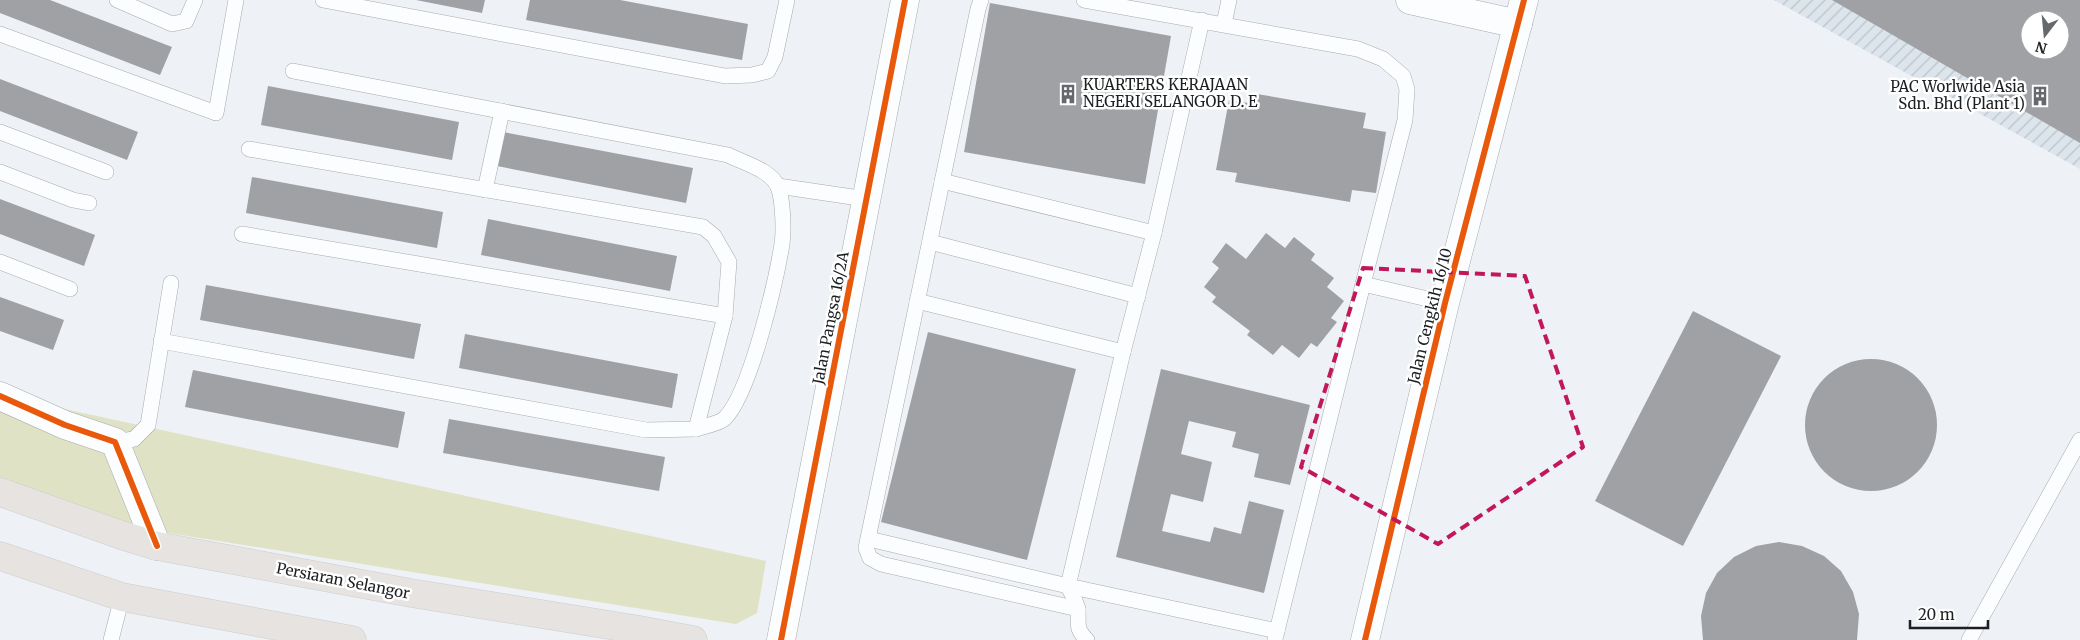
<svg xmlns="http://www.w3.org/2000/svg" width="2080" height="640" viewBox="0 0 2080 640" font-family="Merriweather,serif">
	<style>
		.industrial { fill: url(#industrial-furrows); fill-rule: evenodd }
		.green { fill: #dfe2c4 }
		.building { fill: #9fa1a4; fill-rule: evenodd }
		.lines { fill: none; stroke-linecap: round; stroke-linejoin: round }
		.service-casing { stroke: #a8abae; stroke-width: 16 }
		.minor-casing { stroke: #a8abae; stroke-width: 29 }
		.tertiary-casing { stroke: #a8abae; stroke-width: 29 }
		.primary-casing { stroke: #cbcecf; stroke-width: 29 }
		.service { stroke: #fcfdfe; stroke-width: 15 }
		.minor { stroke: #fcfdfe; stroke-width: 28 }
		.tertiary { stroke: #fcfdfe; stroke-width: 28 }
		.primary { stroke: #e6e3e0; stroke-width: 28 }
		.cycleway-casing { stroke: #fff; stroke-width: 9 }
		.cycleway { stroke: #e8590c; stroke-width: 6 }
		.marked { fill: none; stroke: #c2185b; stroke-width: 4; stroke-dasharray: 10 6; stroke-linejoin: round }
		.labels { text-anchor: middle; stroke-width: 5; stroke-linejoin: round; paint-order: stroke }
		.poi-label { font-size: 15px; fill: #1d2022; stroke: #fff; text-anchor: start }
		.street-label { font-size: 15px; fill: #1d2022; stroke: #fff }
	</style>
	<defs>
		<pattern id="industrial-furrows" width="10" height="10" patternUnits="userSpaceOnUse" patternTransform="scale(1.25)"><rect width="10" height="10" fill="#dce4ec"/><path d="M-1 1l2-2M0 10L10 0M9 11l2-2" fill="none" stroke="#bcc3ca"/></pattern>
	</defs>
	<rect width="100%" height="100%" fill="#eef1f5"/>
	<path class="industrial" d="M1774,0H2080V169ZM2030,20H2060V50H2030Z"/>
	<polygon class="green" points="0,395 766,561 757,613 736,624 138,528 0,483"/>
	<g class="building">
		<polygon points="0,0 50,0 172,47 160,75 0,13"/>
		<polygon points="416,0 485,0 482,13"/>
		<polygon points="530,0 620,0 748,24 742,60 526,20"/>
		<path d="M1832,0H2080V143ZM2030,20H2060V50H2030Z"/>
		<polygon points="990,3 1171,36 1145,184 964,152"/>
		<polygon points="0,79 138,132 127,160 0,111"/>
		<polygon points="268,86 459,122 452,160 261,125"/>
		<polygon points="1257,94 1366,113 1363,128 1386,132 1376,193 1352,190 1350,202 1235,182 1237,173 1216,170 1229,100 1255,104"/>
		<polygon points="503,132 693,168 686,203 497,166"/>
		<polygon points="252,177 443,212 437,248 246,213"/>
		<polygon points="0,199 95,235 84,266 0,234"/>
		<polygon points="488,219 677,256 670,291 481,255"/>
		<polygon points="1266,233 1285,248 1294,237 1315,254 1311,260 1334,278 1327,287 1344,301 1331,318 1337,322 1317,347 1311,343 1299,358 1282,345 1273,355 1247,335 1250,331 1212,302 1216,297 1204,287 1219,268 1212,262 1226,243 1246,259"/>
		<polygon points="206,285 421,324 414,359 200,320"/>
		<polygon points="0,297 64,320 53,350 0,331"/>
		<polygon points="1693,311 1781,356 1683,546 1595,501"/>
		<polygon points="928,332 1076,369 1027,560 881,522"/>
		<polygon points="465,334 678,374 672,408 459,368"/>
		<circle cx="1871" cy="425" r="66"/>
		<polygon points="1161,369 1310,405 1290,485 1254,477 1259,454 1232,447 1236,432 1189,421 1181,454 1212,462 1203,502 1171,494 1162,531 1210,542 1214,527 1241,534 1249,501 1284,510 1264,593 1116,557"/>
		<polygon points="193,370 405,412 398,448 185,407"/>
		<polygon points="449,419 665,457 659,491 443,453"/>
		<polygon points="1779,542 1802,546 1824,556 1841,571 1853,592 1859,614 1857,640 1703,640 1701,616 1706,593 1717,573 1734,557 1756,546"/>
	</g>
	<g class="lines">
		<defs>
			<g id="service">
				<polyline points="117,0 172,24 186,21 195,0"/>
				<polyline points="323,0 725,76 752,75 768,71 775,57 787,0"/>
				<polyline points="981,0 978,9 866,548 870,558 881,564 1078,609"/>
				<polyline points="1084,0 1358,49 1383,59 1403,76 1407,89 1405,120 1363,284 1445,303"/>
				<polyline points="1224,24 1229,0"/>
				<polyline points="0,34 216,113 236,0"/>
				<path d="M293,71L728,155C744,163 771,170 778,187C783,199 784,231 782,244C776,281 750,395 724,419C718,424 704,426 696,429"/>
				<polyline points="0,132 106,172"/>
				<polyline points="0,172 73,200 89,203"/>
				<polyline points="942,181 1154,233"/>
				<polyline points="778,186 866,199"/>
				<polyline points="485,190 502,111"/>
				<polyline points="242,234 725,316"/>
				<polyline points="930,242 1138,296"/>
				<polyline points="0,262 70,289"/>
				<polyline points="917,301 1123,352"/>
				<polyline points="161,341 646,430 696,429 725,316 729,262 714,236 703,227 249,149"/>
				<polyline points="115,442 134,439 148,425 171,283"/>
				<polyline points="869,539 1068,586 1277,631"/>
				<polyline points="1275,639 1363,284"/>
				<polyline points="111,640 122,597"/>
				<path d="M1087,640C1075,628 1079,624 1078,610C1077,602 1071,593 1068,586L1123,352L1154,233L1202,20"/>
				<polyline points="1969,640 2080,440"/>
			</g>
			<g id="minor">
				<polyline points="0,396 65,425 115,442 157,546"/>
				<polyline points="781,640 905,0"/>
			</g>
			<g id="tertiary">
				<polyline points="1410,0 1518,24"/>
				<polyline points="1365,640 1445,303 1524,0"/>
			</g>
			<g id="primary">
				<polyline points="0,492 124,536 157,546 411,593 634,629 693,640"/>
				<polyline points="0,556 122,597 352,640"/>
			</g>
		</defs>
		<use href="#service" class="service-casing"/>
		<use href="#minor" class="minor-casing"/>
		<use href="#tertiary" class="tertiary-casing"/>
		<use href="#primary" class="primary-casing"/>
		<use href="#service" class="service"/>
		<use href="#minor" class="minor"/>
		<use href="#tertiary" class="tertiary"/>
		<use href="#primary" class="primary"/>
		<defs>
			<g id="cycleway">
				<polyline points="0,396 65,425 115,442 157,546"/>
				<polyline points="781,640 905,0"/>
				<polyline points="1365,640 1445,303 1524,0"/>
			</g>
		</defs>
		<use href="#cycleway" class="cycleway-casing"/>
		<use href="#cycleway" class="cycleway"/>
	</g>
	<path class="marked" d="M1363,268L1525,276L1583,447L1438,544L1301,467Z"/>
	<defs>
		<symbol id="building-bare" viewBox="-9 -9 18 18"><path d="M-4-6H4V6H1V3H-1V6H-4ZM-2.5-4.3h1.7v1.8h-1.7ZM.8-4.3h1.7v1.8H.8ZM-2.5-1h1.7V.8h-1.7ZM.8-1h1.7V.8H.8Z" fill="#66696c" stroke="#fff" stroke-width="2.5" paint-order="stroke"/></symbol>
	</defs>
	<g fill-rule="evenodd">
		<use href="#building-bare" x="1054" y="80" width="28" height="28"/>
		<use href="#building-bare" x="2026" y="82" width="28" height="28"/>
	</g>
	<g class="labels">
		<g class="poi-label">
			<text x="1083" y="90">KUARTERS KERAJAAN<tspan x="1083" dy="17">NEGERI SELANGOR D. E</tspan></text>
			<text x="2025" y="92" text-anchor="end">PAC Worlwide Asia<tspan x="2025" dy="17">Sdn. Bhd (Plant 1)</tspan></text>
		</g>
		<g class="street-label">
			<text transform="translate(1430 316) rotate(-76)" y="5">Jalan Cengkih 16/10</text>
			<text transform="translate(831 318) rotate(-79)" y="5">Jalan Pangsa 16/2A</text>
			<text transform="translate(343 581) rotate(11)" y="5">Persiaran Selangor</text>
		</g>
	</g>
	<g transform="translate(2045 35) rotate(196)"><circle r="24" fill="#ffffff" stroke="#a5a6a7"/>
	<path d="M0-4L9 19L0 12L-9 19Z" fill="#66696c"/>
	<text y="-8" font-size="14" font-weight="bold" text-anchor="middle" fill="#1d2022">N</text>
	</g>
	<path d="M1910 620v8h78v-8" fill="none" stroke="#1d2022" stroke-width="2.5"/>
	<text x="1918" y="620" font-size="15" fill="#1d2022" stroke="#ffffff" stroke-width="4" paint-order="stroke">20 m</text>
</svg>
